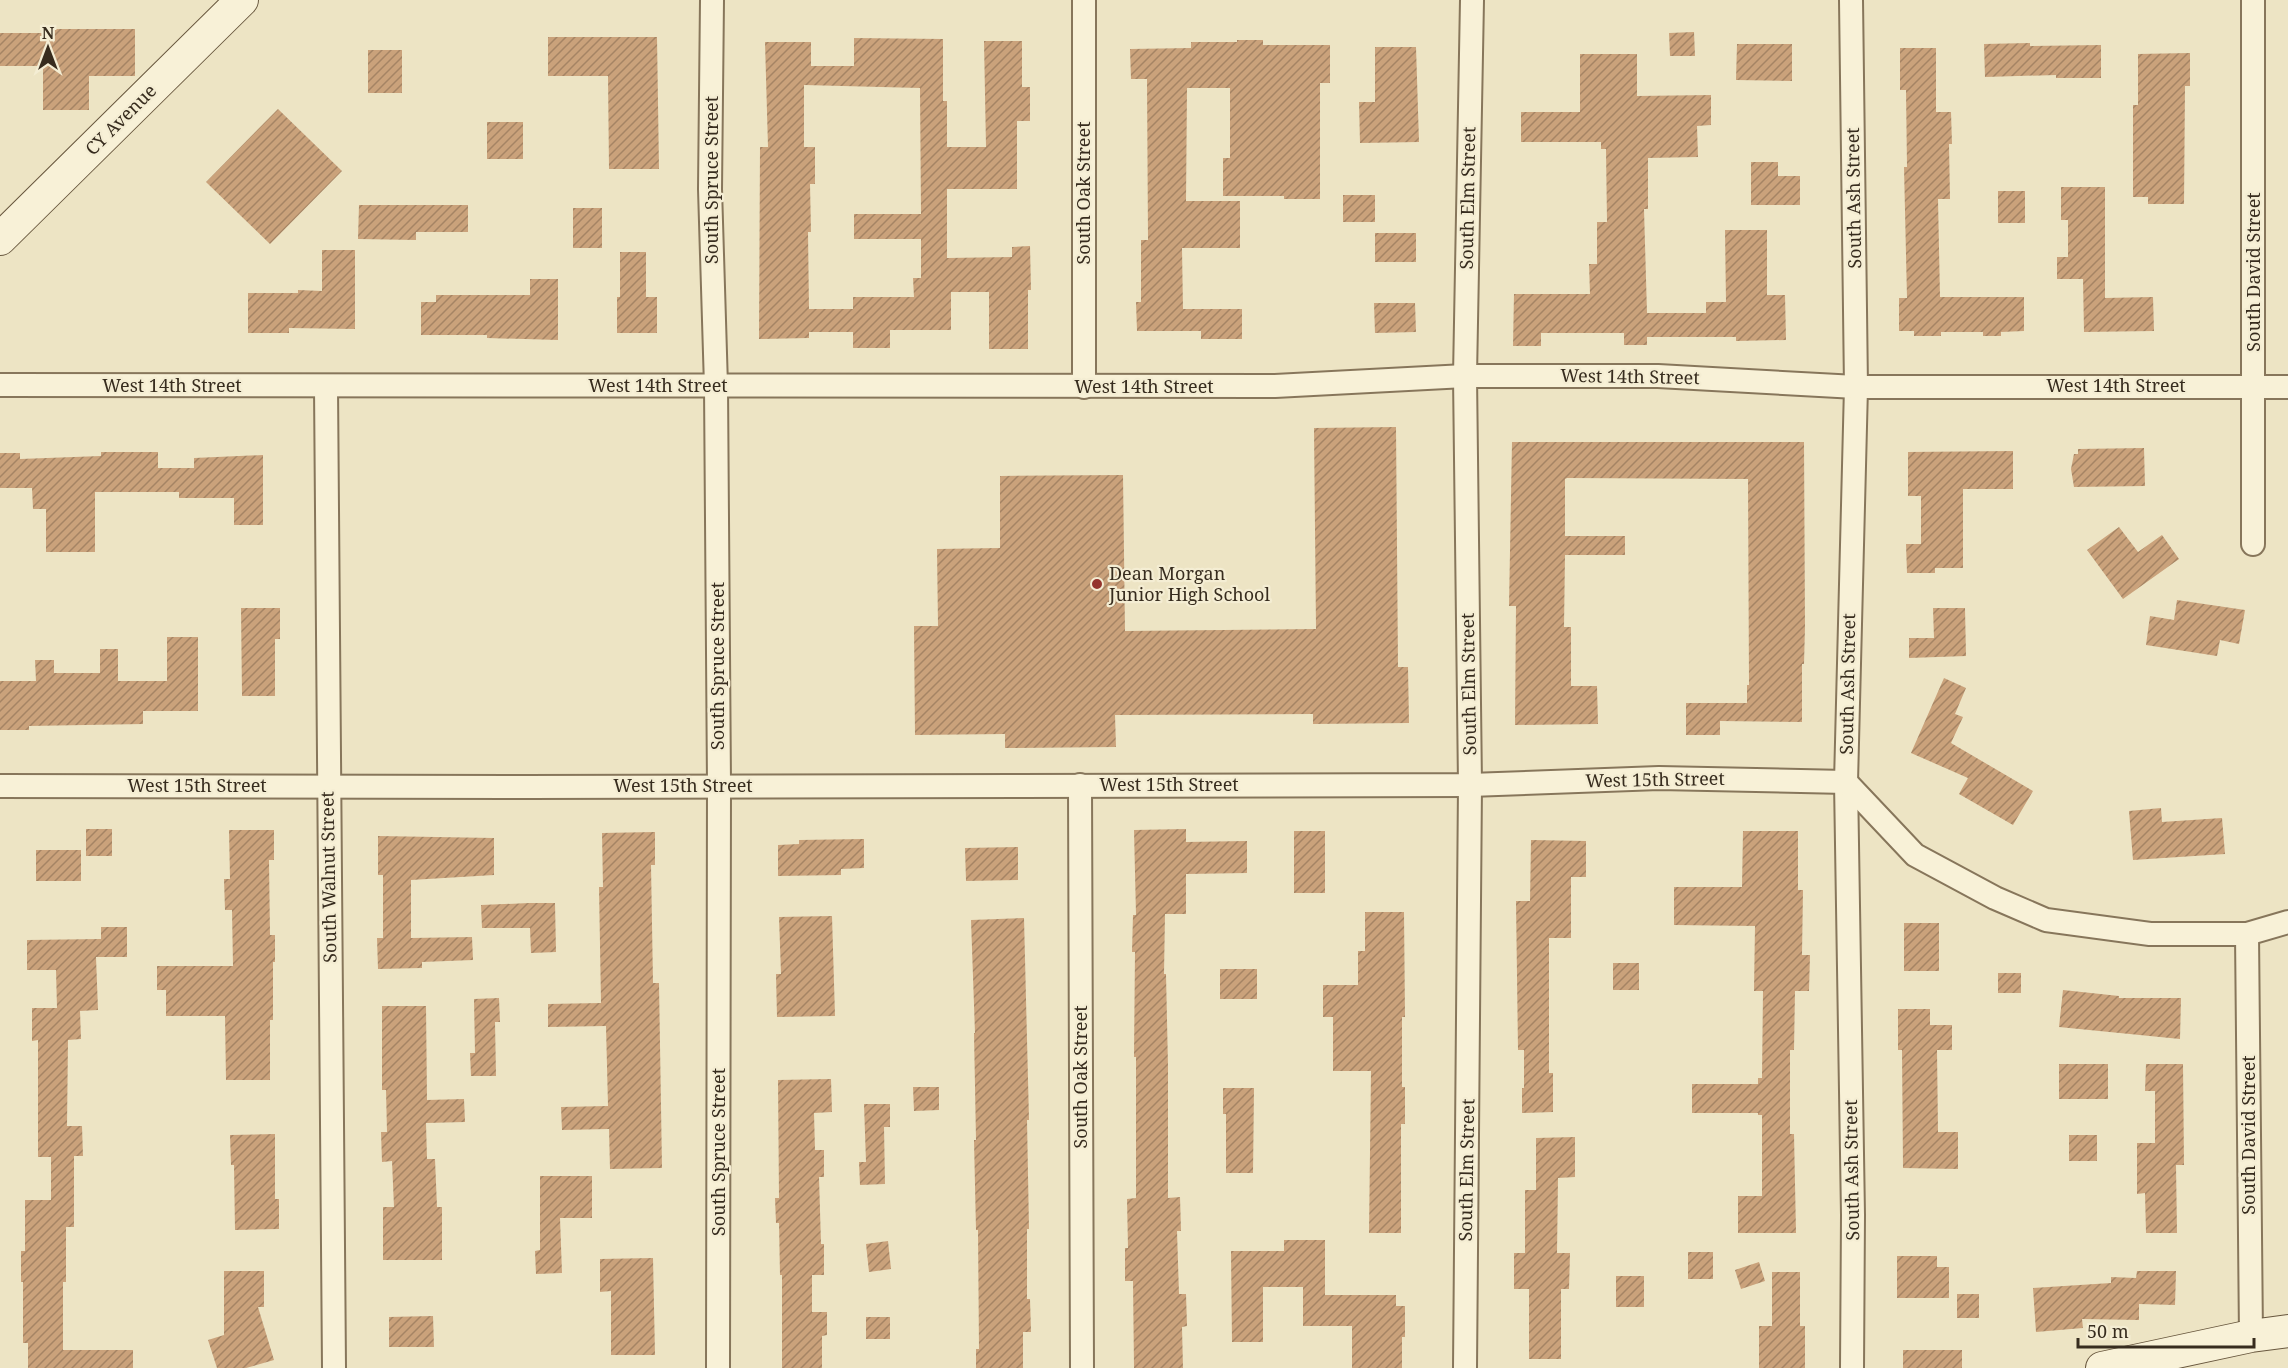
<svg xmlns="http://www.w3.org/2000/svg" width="2288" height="1368" viewBox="0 0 2288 1368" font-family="'Noto Serif',serif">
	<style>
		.building { fill: url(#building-hatch); fill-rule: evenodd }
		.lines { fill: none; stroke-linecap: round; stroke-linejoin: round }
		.street-casing { stroke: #87765b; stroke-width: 26 }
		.secondary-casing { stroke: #68573e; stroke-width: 34 }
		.street { stroke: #f8f1d7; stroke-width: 22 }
		.secondary { stroke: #f8f1d7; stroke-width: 32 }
		.poi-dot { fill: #94342d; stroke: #f4edd3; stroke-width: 2 }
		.labels { text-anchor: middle; stroke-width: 4.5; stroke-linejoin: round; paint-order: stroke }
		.street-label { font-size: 18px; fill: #372c1e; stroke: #f4edd3 }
		.poi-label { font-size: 18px; fill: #372c1e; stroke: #f4edd3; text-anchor: start }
	</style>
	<defs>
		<pattern id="building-hatch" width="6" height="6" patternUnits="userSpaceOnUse" patternTransform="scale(1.5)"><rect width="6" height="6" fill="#caa27b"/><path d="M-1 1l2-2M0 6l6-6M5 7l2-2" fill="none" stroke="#a58464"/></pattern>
	</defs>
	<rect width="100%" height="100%" fill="#ede4c4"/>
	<g class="building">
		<polygon points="43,29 135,29 135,76 89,76 89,110 43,110 43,66 0,66 0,33 43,33"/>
		<polygon points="1694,32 1695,56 1670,56 1669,33"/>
		<polygon points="548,37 657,37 659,169 609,169 608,76 548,76"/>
		<path d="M854,38L943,39V101H947V147H986L984,41H1022V87H1030V121H1017V189H947V258L1012,257V247L1030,246L1031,290H1028V349H989V292H951V330H890V348H853V332H809V338L759,339L760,147H768L765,42H811V66H854ZM804,85L920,88L921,214H854V239H921V278H913L914,297H853V309H809L808,232H811L810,184H815V147H804Z"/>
		<polygon points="1237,40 1263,40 1263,45 1330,45 1330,83 1320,83 1320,199 1284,199 1284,196 1223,196 1223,158 1230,158 1230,88 1187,88 1186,201 1240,201 1240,248 1182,248 1183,309 1242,309 1242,339 1201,339 1201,331 1137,331 1136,302 1141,302 1141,240 1148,240 1147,79 1131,79 1130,49 1191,48 1191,42 1237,42"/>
		<polygon points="2030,43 2030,46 2101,45 2101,78 2056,78 2056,75 1985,77 1984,44"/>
		<polygon points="1737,44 1792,44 1792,81 1736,80"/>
		<polygon points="1375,47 1416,47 1419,142 1360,143 1359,102 1375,102"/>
		<polygon points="1900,48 1936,48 1936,112 1951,112 1952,144 1949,144 1950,199 1938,199 1940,297 2024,297 2024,331 2001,332 2001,336 1983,336 1983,332 1941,332 1941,336 1914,336 1914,331 1899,331 1899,298 1907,298 1904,167 1907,167 1906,90 1900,90"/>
		<rect x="368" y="50" width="34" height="43"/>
		<polygon points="2190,53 2190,86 2185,86 2184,204 2148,204 2148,197 2133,197 2133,105 2138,105 2138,54"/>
		<polygon points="1580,54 1637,54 1637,96 1711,95 1711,125 1697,126 1698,157 1648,158 1648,209 1644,209 1647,313 1706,313 1706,302 1726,302 1725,230 1767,230 1767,295 1785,295 1786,340 1736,341 1736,337 1647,337 1647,345 1624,345 1624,333 1541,333 1541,346 1513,346 1514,294 1590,294 1589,264 1597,264 1597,222 1607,222 1606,149 1601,149 1601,142 1521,142 1521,112 1580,112"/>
		<polygon points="278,109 342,171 270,244 206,182"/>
		<rect x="487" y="122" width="36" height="37"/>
		<polygon points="1751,162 1778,162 1778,176 1800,176 1800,205 1751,205"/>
		<polygon points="2061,187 2105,187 2105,298 2153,297 2154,331 2084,332 2083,279 2057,279 2057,257 2068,257 2068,220 2061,220"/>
		<rect x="1998" y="191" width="27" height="32"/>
		<rect x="1343" y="195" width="32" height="27"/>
		<polygon points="359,205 468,205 468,232 416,232 416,240 358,239"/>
		<rect x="573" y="208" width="29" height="40"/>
		<rect x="1375" y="233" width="41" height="29"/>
		<polygon points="322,250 355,250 355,329 289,328 289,333 248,333 248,293 298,293 298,290 322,291"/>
		<polygon points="620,252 646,252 646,297 657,297 657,333 617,333 617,297 620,297"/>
		<polygon points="530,279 558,279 558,340 487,338 487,335 421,335 421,302 436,302 436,295 530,295"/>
		<polygon points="1374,303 1415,303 1416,332 1375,333"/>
		<polygon points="1396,427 1398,667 1408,667 1409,723 1313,724 1313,714 1115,715 1116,747 1005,748 1005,734 915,735 914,626 938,626 937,549 1000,548 1000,476 1123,475 1125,631 1316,629 1314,428"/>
		<polygon points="1512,442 1804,442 1805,627 1804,664 1802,664 1802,722 1720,721 1720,735 1686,735 1686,703 1747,703 1747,685 1749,685 1748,479 1567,478 1565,479 1565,536 1625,536 1625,555 1565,555 1564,627 1571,627 1571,686 1597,686 1598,724 1515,725 1516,606 1509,606"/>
		<polygon points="2144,448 2145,486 2074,487 2071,469 2074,454 2078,454 2078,449"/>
		<polygon points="2013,451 2013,489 1963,489 1963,568 1935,568 1935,573 1907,573 1906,544 1921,544 1921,496 1908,496 1908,452"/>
		<polygon points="101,452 158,452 158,468 194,468 194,458 263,455 263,525 234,525 234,498 179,498 179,492 95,492 95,552 46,552 46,509 33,509 32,488 0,488 0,453 20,453 20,459 101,456"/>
		<polygon points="2119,527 2138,552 2162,535 2179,559 2123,599 2087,550"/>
		<polygon points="2177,600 2245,610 2239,644 2220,640 2217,656 2146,645 2150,616 2174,620"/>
		<polygon points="241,608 280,608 280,639 275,639 275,696 242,696"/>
		<polygon points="1933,608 1965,608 1966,656 1909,658 1909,638 1934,638"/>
		<polygon points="167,637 198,637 198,711 143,711 143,724 29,726 29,730 0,730 0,681 36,681 35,660 54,660 54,673 100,673 100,649 118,649 118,681 167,681"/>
		<polygon points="1944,678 1966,688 1955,714 1963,717 1951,743 2033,791 2013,825 1959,794 1968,778 1911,753"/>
		<polygon points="2161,808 2162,822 2222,818 2225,854 2133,860 2129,811"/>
		<rect x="86" y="829" width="26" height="27"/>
		<polygon points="1186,829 1186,842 1247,841 1247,873 1186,874 1186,914 1165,914 1164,974 1166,974 1168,1066 1168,1198 1180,1197 1181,1231 1177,1231 1179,1294 1186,1294 1187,1326 1182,1327 1183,1368 1134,1368 1133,1281 1125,1281 1125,1248 1128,1248 1127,1199 1136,1198 1136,1057 1134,1057 1135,952 1132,952 1133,915 1136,915 1134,830"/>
		<polygon points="229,830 274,830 274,860 269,860 270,935 275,935 275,962 273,962 273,1020 270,1020 270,1080 226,1080 225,1016 166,1016 166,990 157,990 157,966 233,966 232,910 225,910 224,879 230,879"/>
		<rect x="1294" y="831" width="31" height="62"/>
		<polygon points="1743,831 1798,831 1798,890 1803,890 1802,955 1810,955 1809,991 1795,991 1794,1050 1790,1050 1790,1134 1794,1134 1796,1233 1738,1233 1738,1196 1762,1196 1762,1115 1758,1115 1758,1113 1692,1113 1692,1084 1758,1084 1758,1078 1762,1078 1763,991 1754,991 1755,926 1674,925 1674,887 1742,887"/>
		<polygon points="655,832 655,865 651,865 653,983 659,983 662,1168 610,1169 609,1129 562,1130 561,1107 608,1106 606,1026 548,1027 548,1004 601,1003 599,887 603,887 602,833"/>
		<polygon points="378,836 494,838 494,875 411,880 411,938 472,937 473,960 422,962 422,968 378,969 377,938 383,938 383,875 378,875"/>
		<polygon points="864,839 864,868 841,869 841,875 778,876 778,845 799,844 799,840"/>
		<polygon points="1531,840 1586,841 1586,877 1571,877 1571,938 1549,938 1549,1073 1553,1073 1553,1112 1522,1113 1522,1088 1524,1088 1524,1050 1518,1050 1516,901 1530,901"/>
		<polygon points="1018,847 1018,880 966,881 965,848"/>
		<rect x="36" y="850" width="45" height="31"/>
		<polygon points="529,903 555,903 556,952 531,953 530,928 482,928 481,905"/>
		<polygon points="1365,912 1404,912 1405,1017 1402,1017 1402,1087 1405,1087 1405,1124 1401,1124 1401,1233 1369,1233 1371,1071 1333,1071 1333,1017 1323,1017 1323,985 1358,985 1358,951 1365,951"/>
		<polygon points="832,916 835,1016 777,1017 776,974 781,974 779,917"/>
		<polygon points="1024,918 1029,1120 1027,1120 1029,1229 1027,1229 1027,1299 1030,1299 1031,1332 1023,1332 1023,1368 976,1368 976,1349 979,1349 978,1230 976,1230 974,1140 976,1140 974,1033 975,1033 971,920"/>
		<rect x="1904" y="923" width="35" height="48"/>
		<polygon points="101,927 127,927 127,957 96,957 98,1010 80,1011 81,1039 68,1040 67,1126 82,1126 83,1156 74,1156 74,1227 66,1227 66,1282 63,1282 63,1350 133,1350 133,1368 28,1368 28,1343 23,1343 23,1282 21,1282 21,1251 25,1251 25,1200 51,1200 51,1157 38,1157 38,1040 32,1041 32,1008 57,1008 56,970 27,970 27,940 101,939"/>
		<rect x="1613" y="963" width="26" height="27"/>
		<rect x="1220" y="969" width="37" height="30"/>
		<rect x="1998" y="973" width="23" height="20"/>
		<polygon points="2063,990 2119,996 2119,998 2181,998 2180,1039 2059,1027"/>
		<polygon points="499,998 500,1022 495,1022 496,1076 471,1076 470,1053 475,1053 474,999"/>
		<polygon points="382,1006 426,1006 427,1100 464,1099 465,1122 426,1123 427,1159 435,1159 437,1207 442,1207 442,1260 383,1260 383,1207 394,1207 392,1161 382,1162 381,1132 387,1132 386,1090 382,1090"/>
		<polygon points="1898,1009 1930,1009 1930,1025 1952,1025 1952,1050 1937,1050 1938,1132 1958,1132 1958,1169 1903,1168 1902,1050 1898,1050"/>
		<rect x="2059" y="1064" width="49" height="35"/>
		<polygon points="2146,1064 2183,1064 2184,1165 2176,1165 2177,1233 2146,1233 2145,1193 2137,1194 2137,1143 2155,1143 2155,1091 2145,1091"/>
		<polygon points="831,1079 832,1112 814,1113 815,1150 824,1150 824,1177 819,1177 821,1244 824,1244 824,1275 812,1275 812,1312 827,1312 827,1335 822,1336 822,1368 782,1368 782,1275 780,1275 779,1223 776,1223 775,1198 779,1198 778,1080"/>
		<polygon points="913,1087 939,1087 939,1110 914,1111"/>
		<polygon points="1223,1088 1254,1088 1253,1173 1226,1173 1226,1114 1223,1114"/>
		<polygon points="864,1104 890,1104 890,1127 884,1127 885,1184 860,1185 859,1162 866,1162"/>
		<polygon points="275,1134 275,1199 279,1199 279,1229 235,1230 234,1165 231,1165 230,1135"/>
		<rect x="2069" y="1135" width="28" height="26"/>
		<polygon points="1575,1137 1575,1177 1558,1178 1557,1253 1570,1253 1569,1289 1561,1289 1561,1359 1529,1359 1529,1289 1514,1289 1514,1253 1525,1253 1525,1190 1536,1190 1536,1138"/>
		<polygon points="540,1176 592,1176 592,1218 560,1218 562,1273 536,1274 535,1251 540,1250"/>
		<polygon points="1284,1240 1325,1240 1325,1295 1396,1295 1396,1306 1405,1306 1405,1337 1402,1337 1402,1368 1352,1368 1352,1326 1303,1326 1303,1287 1263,1287 1263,1342 1232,1342 1231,1251 1284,1251"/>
		<polygon points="888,1241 891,1269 869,1272 866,1244"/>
		<rect x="1688" y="1252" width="25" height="27"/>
		<polygon points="1897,1256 1937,1256 1937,1267 1949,1267 1949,1298 1897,1298"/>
		<polygon points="653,1258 655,1355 611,1355 611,1291 600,1292 600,1259"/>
		<polygon points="1759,1262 1765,1281 1741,1289 1735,1270"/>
		<polygon points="224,1271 264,1271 264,1307 258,1307 274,1360 246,1368 217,1368 208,1340 224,1335"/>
		<polygon points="2137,1271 2176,1271 2175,1305 2139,1304 2139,1320 2082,1319 2083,1328 2036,1332 2033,1288 2111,1283 2111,1277 2136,1278"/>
		<polygon points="1772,1272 1800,1272 1800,1326 1805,1326 1805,1368 1759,1368 1759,1326 1772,1326"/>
		<rect x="1616" y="1276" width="28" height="31"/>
		<rect x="1957" y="1294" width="22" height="24"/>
		<polygon points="433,1316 434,1347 389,1347 389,1317"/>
		<rect x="866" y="1317" width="24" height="22"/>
		<rect x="1903" y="1350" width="59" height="18"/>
	</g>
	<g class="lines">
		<defs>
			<g id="street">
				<polyline points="712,0 710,189 716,386 719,785 718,1368"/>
				<polyline points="1084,0 1084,387"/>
				<polyline points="1851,0 1856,387 1846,782 1853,1215 1852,1368"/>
				<polyline points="2253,0 2253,544"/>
				<polyline points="0,385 1275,386 1465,376 1658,376 1856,387 2288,387"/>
				<polyline points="326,387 334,1368"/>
				<polyline points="1080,785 1082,1368"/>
				<polyline points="0,786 525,787 1470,785 1659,778 1846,782 1915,855 1995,898 2046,920 2150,934 2247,934 2288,922"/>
				<polyline points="2247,934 2251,1336"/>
				<polyline points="1465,1368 1470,785 1465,376 1472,0"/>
			</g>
			<g id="secondary">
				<polyline points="0,239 242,0"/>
				<polyline points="2102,1368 2251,1336 2288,1331"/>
			</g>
		</defs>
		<use href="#street" class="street-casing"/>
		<use href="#secondary" class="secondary-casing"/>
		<use href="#street" class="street"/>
		<use href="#secondary" class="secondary"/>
	</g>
	<circle class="poi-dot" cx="1097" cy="584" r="6"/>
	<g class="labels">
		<g class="street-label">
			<text transform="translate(121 120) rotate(-45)" y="6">CY Avenue</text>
			<text transform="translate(712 180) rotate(-90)" y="6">South Spruce Street</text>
			<text transform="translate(1084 193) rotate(-90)" y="6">South Oak Street</text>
			<text transform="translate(1468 198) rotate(-89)" y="6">South Elm Street</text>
			<text transform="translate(1854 198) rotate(-91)" y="6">South Ash Street</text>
			<text transform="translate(2254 272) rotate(-90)" y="6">South David Street</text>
			<text transform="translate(1630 377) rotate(1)" y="6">West 14th Street</text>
			<text x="172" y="392">West 14th Street</text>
			<text x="658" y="392">West 14th Street</text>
			<text x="2116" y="392">West 14th Street</text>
			<text x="1144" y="393">West 14th Street</text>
			<text transform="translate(718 666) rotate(-90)" y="6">South Spruce Street</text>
			<text transform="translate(1469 684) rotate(-91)" y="6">South Elm Street</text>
			<text transform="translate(1848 684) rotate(-89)" y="6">South Ash Street</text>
			<text transform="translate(1655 780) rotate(-1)" y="6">West 15th Street</text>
			<text x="1169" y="791">West 15th Street</text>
			<text x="197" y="792">West 15th Street</text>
			<text x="683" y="792">West 15th Street</text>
			<text transform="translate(329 877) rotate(-91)" y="6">South Walnut Street</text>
			<text transform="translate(1081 1077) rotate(-90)" y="6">South Oak Street</text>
			<text transform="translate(2249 1135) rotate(-90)" y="6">South David Street</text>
			<text transform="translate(719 1152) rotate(-90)" y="6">South Spruce Street</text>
			<text transform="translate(1467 1170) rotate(-89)" y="6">South Elm Street</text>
			<text transform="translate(1852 1170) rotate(-91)" y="6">South Ash Street</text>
		</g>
		<g class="poi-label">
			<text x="1109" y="580">Dean Morgan<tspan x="1109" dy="21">Junior High School</tspan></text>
		</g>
	</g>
	<g transform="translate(48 48)" stroke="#f4edd3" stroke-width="4.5" paint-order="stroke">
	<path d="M0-4.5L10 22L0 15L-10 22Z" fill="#372c1e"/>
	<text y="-9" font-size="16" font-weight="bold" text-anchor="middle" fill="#372c1e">N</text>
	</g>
	<path d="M2078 1338v9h176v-9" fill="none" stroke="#372c1e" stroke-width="3"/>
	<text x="2087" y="1338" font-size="18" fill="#372c1e" stroke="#f4edd3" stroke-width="4.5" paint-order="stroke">50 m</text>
</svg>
